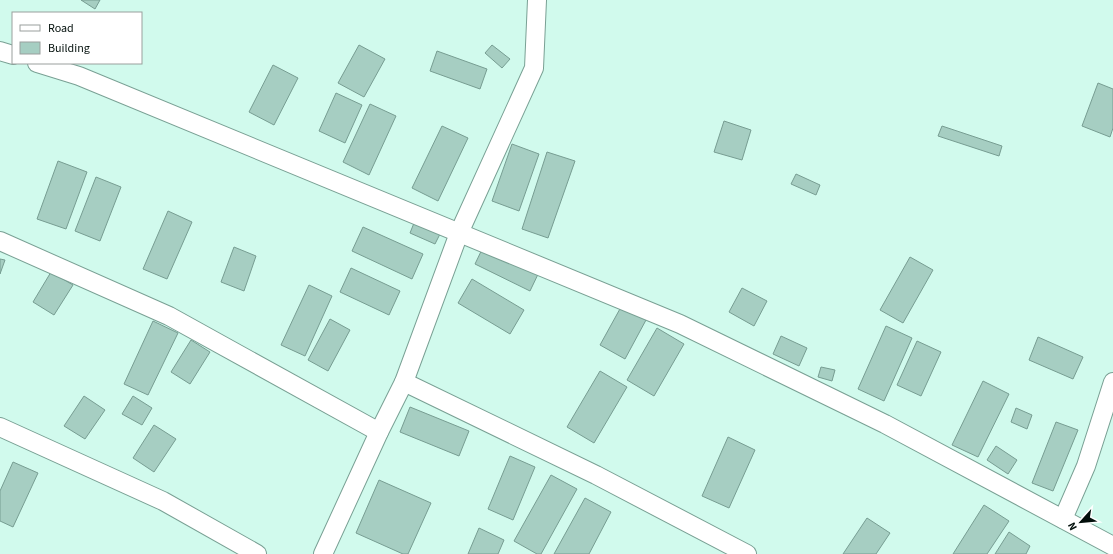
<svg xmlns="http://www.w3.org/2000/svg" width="1113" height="554" viewBox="0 0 1113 554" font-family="'Source Sans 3',sans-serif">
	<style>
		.building { fill: #a6cec2; stroke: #779d92 }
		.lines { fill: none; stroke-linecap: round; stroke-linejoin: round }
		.minor-casing { stroke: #79a094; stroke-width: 20 }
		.minor { stroke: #fff; stroke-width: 18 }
	</style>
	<rect width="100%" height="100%" fill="#d1faed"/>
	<g class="building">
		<polygon points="81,0 100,0 95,9"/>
		<polygon points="359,45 385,59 364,97 338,83"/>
		<polygon points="492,45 510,59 502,68 485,53"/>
		<polygon points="437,51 487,69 480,89 430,71"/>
		<polygon points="273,65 298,78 274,125 249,112"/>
		<polygon points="1098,83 1113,89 1113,128 1110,137 1082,126"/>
		<polygon points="336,93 362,105 345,143 319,131"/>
		<polygon points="370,104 396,116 369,175 343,162"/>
		<polygon points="724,121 751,130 742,160 714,152"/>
		<polygon points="442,126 468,138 438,201 412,188"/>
		<polygon points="942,126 1002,146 999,156 938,136"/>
		<polygon points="512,144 539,154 519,211 492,201"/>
		<polygon points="547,152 575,161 548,238 522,229"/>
		<polygon points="58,161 87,172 66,229 37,219"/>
		<polygon points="796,174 820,185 816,195 791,184"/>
		<polygon points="96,177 121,187 100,241 75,231"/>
		<polygon points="168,211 192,222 167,279 143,269"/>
		<polygon points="414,223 440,234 435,244 410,233"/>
		<polygon points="363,227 423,254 412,279 352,251"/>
		<polygon points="486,241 541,268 530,291 475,264"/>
		<polygon points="234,247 256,256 244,291 221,282"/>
		<polygon points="910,257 933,270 903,323 880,310"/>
		<polygon points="0,259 5,260 0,274"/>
		<polygon points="351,268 400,291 389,315 340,292"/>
		<polygon points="51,272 73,285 54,315 33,302"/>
		<polygon points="472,279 524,310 510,334 458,303"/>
		<polygon points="309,285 332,296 305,356 281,345"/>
		<polygon points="742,288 767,301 754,326 729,312"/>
		<polygon points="621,307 646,320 625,359 600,345"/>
		<polygon points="330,319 350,330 328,371 308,360"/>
		<polygon points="153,321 178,333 148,395 124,384"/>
		<polygon points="886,326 912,338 884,401 858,389"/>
		<polygon points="657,328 684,344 654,396 627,380"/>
		<polygon points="781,336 807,348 799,366 773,354"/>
		<polygon points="1038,337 1083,357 1073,379 1029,360"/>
		<polygon points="191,340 210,352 190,384 171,372"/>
		<polygon points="917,341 941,352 921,396 897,385"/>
		<polygon points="821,367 835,370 832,381 818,377"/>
		<polygon points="600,371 627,387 594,443 567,427"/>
		<polygon points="983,381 1009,394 978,457 952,445"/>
		<polygon points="84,396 105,410 85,439 64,426"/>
		<polygon points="133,396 152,408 142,425 122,414"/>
		<polygon points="410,407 469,431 459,456 400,432"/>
		<polygon points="1016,408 1032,415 1027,429 1011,422"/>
		<polygon points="1056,422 1078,430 1053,491 1032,483"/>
		<polygon points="154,425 176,439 154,472 133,458"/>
		<polygon points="728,437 755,450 729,508 702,496"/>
		<polygon points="996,446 1017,460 1008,474 987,460"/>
		<polygon points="510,456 535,467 513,520 488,509"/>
		<polygon points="13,462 38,473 13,527 0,521 0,491"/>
		<polygon points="551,475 577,489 541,554 537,554 514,541"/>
		<polygon points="379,480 431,503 408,554 403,554 356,533"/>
		<polygon points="585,498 611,512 589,554 554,554"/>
		<polygon points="984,505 1009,521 987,554 953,554"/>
		<polygon points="867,518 890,533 876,554 843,554"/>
		<polygon points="479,528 504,540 498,554 468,554"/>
		<polygon points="1009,532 1030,546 1026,554 995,554"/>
	</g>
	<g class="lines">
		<defs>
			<g id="minor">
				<polyline points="0,51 13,55"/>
				<polyline points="37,63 79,76 680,324 885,424 1113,546"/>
				<polyline points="0,241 169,316 379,432"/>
				<polyline points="404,382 596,475 747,554"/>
				<polyline points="0,427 163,501 257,554"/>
				<polyline points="1063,519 1086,466 1113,382"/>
				<polyline points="323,554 379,432 404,382 459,233 534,68 537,0"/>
			</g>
		</defs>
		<use href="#minor" class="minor-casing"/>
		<use href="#minor" class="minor"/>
	</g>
	<rect x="12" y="12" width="130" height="52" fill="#ffffff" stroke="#9a9f9d"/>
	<rect x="20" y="25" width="20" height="6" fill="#ffffff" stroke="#9a9f9d"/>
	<text x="48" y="32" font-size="12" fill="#020f0b">Road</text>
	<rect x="20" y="42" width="20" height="12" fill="#a6cec2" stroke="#9a9f9d"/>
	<text x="48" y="52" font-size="12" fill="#020f0b">Building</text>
	<g transform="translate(1081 522) rotate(243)" stroke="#ffffff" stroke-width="3" paint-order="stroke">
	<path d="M0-3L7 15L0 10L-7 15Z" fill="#020f0b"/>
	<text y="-6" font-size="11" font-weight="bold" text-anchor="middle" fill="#020f0b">N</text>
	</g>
</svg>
